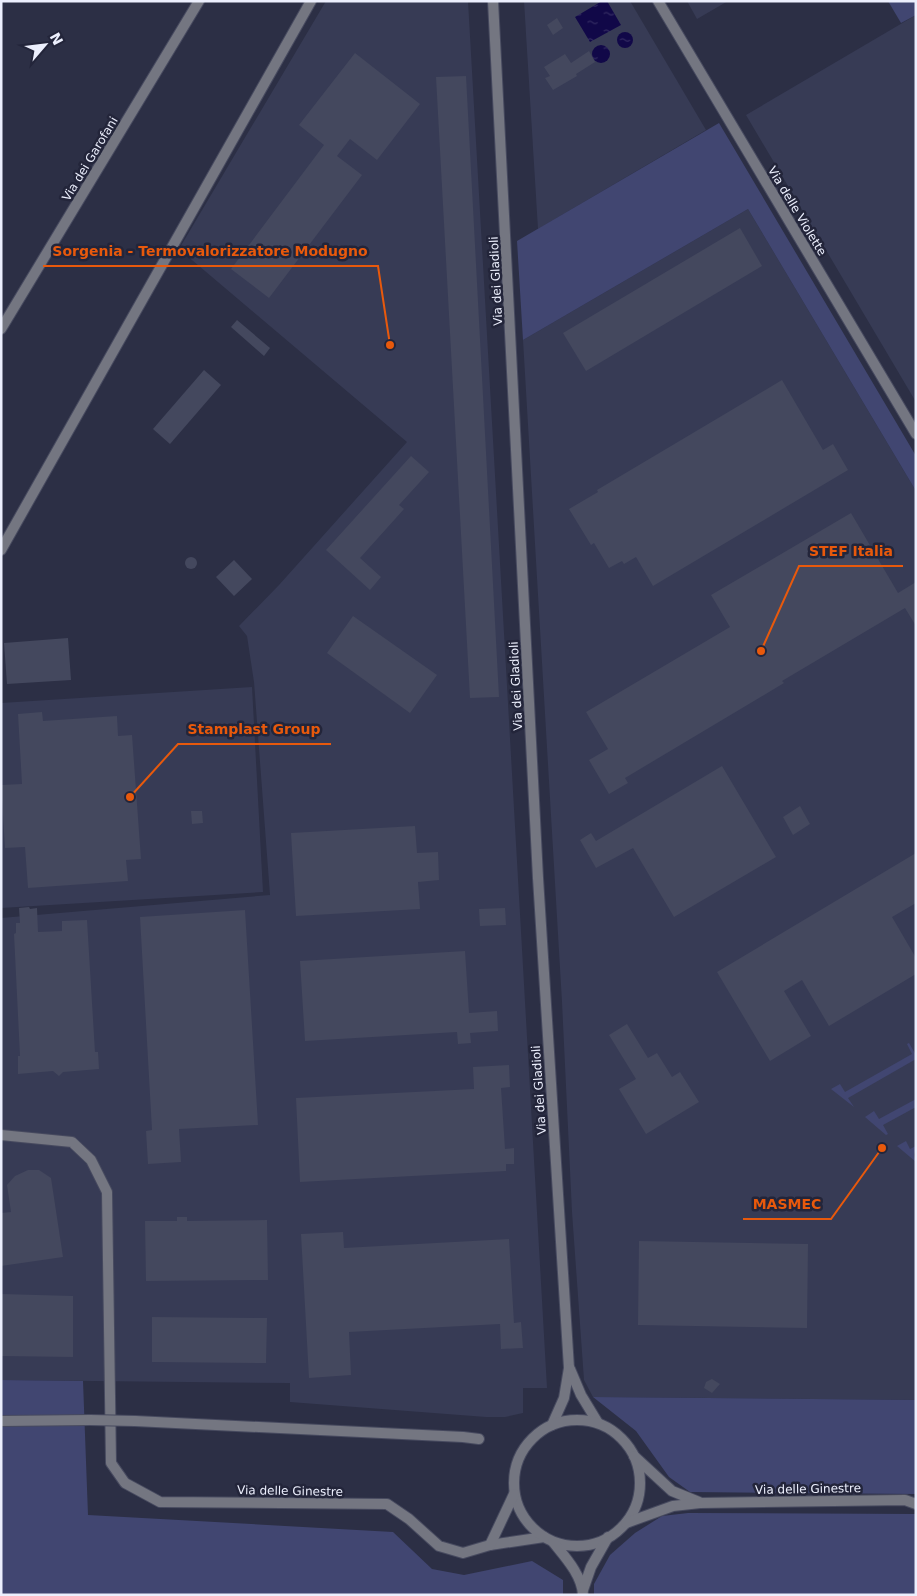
<svg xmlns="http://www.w3.org/2000/svg" width="917" height="1596" viewBox="0 0 917 1596" font-family="'DejaVu Sans',sans-serif">
	<style>
		.built { fill: #373b55 }
		.grass { fill: #414671 }
		.water { fill: url(#water-ripples) }
		.building { fill: #44485e }
		.lines { fill: none; stroke-linecap: round; stroke-linejoin: round }
		.minor-casing { stroke: #474a5f; stroke-width: 12 }
		.minor { stroke: #747681; stroke-width: 10 }
		.minor-bridge-casing { stroke: #474a5f; stroke-width: 12; stroke-linecap: butt }
		.minor-bridge { stroke: #747681; stroke-width: 10 }
		.labels { text-anchor: middle; stroke-width: 5; stroke-linejoin: round; paint-order: stroke }
		.street-label { font-size: 12px; fill: #eceffd; stroke: #23253a }
		.leader { fill: none; stroke: #e8590c; stroke-width: 2 }
		.callout-dot { fill: #e8590c; stroke: #23253a; stroke-width: 2 }
		.callout-label { font-size: 14px; text-anchor: middle; font-weight: bold; fill: #e8590c; stroke: #23253a; stroke-width: 5; stroke-linejoin: round; paint-order: stroke }
	</style>
	<defs>
		<pattern id="water-ripples" width="26" height="14" patternUnits="userSpaceOnUse" patternTransform="scale(1.25)"><rect width="26" height="14" fill="#110848"/><path d="M2 4q2-2 4 0t4 0M15 11q2-2 4 0t4 0" fill="none" stroke="#342c63"/></pattern>
	</defs>
	<rect width="100%" height="100%" fill="#2c2f45"/>
	<g class="built">
		<polygon points="326,1 468,1 547,1388 523,1388 523,1413 505,1417 486,1417 290,1402 290,1383 1,1380 1,918 270,895 254,682 247,636 239,626 279,585 407,442 179,249"/>
		<polygon points="524,1 630,1 706,130 538,229"/>
		<polygon points="687,1 728,1 697,19"/>
		<polygon points="916,15 916,402 746,115"/>
		<polygon points="748,209 916,491 916,1400 593,1397 584,1380 572,1212 562,1002 523,340"/>
		<polygon points="252,687 263,892 1,908 1,703"/>
	</g>
	<g class="grass">
		<polygon points="888,1 916,1 916,15 901,23"/>
		<polygon points="719,123 916,456 916,491 748,209 523,340 517,241"/>
		<polygon points="909,1043 916,1055 916,1059 848,1098 854,1107 831,1089 840,1084 845,1092 912,1054 907,1044"/>
		<polygon points="916,1099 916,1107 883,1125 888,1134 886,1135 865,1117 874,1111 879,1119"/>
		<polygon points="906,1141 910,1149 916,1146 914,1155 916,1162 897,1146"/>
		<polygon points="1,1380 83,1381 88,1515 393,1532 432,1569 464,1575 532,1561 563,1580 563,1595 1,1595"/>
		<polygon points="593,1397 916,1400 916,1494 690,1492 669,1477 636,1431"/>
		<polygon points="688,1513 916,1514 916,1595 594,1595 594,1584 610,1555 635,1533 662,1516"/>
	</g>
	<g class="water">
		<polygon points="602,1 607,1 621,25 590,42 575,17"/>
		<circle cx="625" cy="40" r="8"/>
		<circle cx="601" cy="54" r="9"/>
	</g>
	<g class="building">
		<polygon points="557,18 563,28 553,35 547,25"/>
		<polygon points="589,51 595,62 576,74 577,76 553,90 545,78 550,76 544,67 565,54 571,63"/>
		<polygon points="355,53 420,104 377,160 350,139 337,156 362,175 269,298 231,269 324,145 299,125"/>
		<polygon points="466,76 499,697 470,698 436,77"/>
		<polygon points="740,228 762,266 586,371 563,333"/>
		<polygon points="237,320 270,348 264,356 231,327"/>
		<polygon points="204,370 221,385 170,444 153,429"/>
		<polygon points="782,380 823,450 833,444 848,470 653,586 636,557 624,564 622,561 609,568 594,543 591,545 569,509 598,492 597,490"/>
		<polygon points="411,456 429,472 399,505 404,509 360,558 381,577 370,590 326,550"/>
		<polygon points="851,513 898,593 916,582 916,626 905,608 782,681 784,683 625,778 628,783 609,794 589,760 608,749 586,712 730,627 711,595"/>
		<circle cx="191" cy="563" r="6"/>
		<polygon points="234,560 252,579 234,596 216,577"/>
		<polygon points="353,616 437,675 410,713 327,653"/>
		<polygon points="68,638 71,680 7,684 4,643"/>
		<polygon points="42,712 43,721 117,716 118,736 132,735 141,859 126,860 128,881 28,888 25,847 5,848 1,785 22,784 18,714"/>
		<polygon points="722,766 776,857 674,917 633,848 596,868 580,840 591,833 596,841"/>
		<polygon points="800,806 810,824 793,835 783,817"/>
		<polygon points="191,811 202,811 203,823 192,824"/>
		<polygon points="415,826 417,853 438,852 439,880 418,882 420,909 296,916 291,833"/>
		<polygon points="916,853 916,903 892,917 916,958 916,974 829,1026 802,980 784,991 811,1036 770,1061 717,972"/>
		<polygon points="29,907 30,909 37,908 38,932 62,931 62,921 87,920 95,1052 98,1052 99,1069 63,1072 59,1076 53,1071 18,1074 18,1056 20,1056 14,934 16,933 16,923 20,923 19,908"/>
		<polygon points="505,908 506,925 480,926 479,909"/>
		<polygon points="245,910 258,1125 179,1129 181,1162 148,1164 146,1131 152,1130 140,917"/>
		<polygon points="465,951 469,1013 497,1011 498,1031 470,1033 471,1043 458,1044 457,1032 305,1041 300,961"/>
		<polygon points="627,1024 648,1058 657,1053 672,1077 680,1072 699,1102 646,1134 619,1089 636,1079 609,1035"/>
		<polygon points="509,1065 510,1087 501,1088 505,1149 514,1148 514,1164 506,1164 506,1171 300,1182 296,1098 474,1089 473,1067"/>
		<polygon points="28,1170 39,1170 51,1178 63,1257 1,1266 1,1213 11,1212 7,1185 15,1176"/>
		<polygon points="177,1217 187,1217 187,1221 267,1220 268,1280 146,1281 145,1221 177,1221"/>
		<polygon points="343,1232 344,1248 509,1239 514,1323 521,1322 523,1348 501,1349 500,1324 349,1332 351,1375 309,1378 301,1234"/>
		<polygon points="639,1241 808,1244 807,1328 638,1325"/>
		<polygon points="1,1294 73,1296 73,1357 1,1356"/>
		<polygon points="152,1317 267,1318 266,1363 152,1362"/>
		<polygon points="712,1379 720,1384 712,1393 704,1388 706,1382"/>
	</g>
	<g class="lines">
		<defs>
			<g id="minor">
				<polyline points="493,1 538,878 569,1368 564,1398 552,1425"/>
				<polyline points="658,1 916,434"/>
				<polyline points="1,329 199,1"/>
				<polyline points="1,550 311,1"/>
				<polyline points="1,1135 72,1142 91,1160 107,1192 111,1463 125,1483 160,1502 387,1504 409,1519 439,1546 463,1553 490,1545 544,1537"/>
				<polyline points="570,1369 581,1395 598,1423"/>
				<circle cx="577" cy="1483" r="63"/>
				<polyline points="1,1421 90,1420"/>
				<polyline points="135,1421 463,1437 479,1439"/>
				<polyline points="634,1456 672,1491 699,1502"/>
				<polyline points="626,1523 673,1506 700,1503 905,1500 916,1504"/>
				<path d="M553,1542C565,1557 582,1575 583,1595"/>
				<polyline points="490,1545 514,1494"/>
				<polyline points="583,1590 591,1567 608,1537"/>
			</g>
		</defs>
		<use href="#minor" class="minor-casing"/>
		<use href="#minor" class="minor"/>
		<defs>
			<polyline id="minor-bridge" points="90,1420 135,1421"/>
		</defs>
		<use href="#minor-bridge" class="minor-bridge-casing"/>
		<use href="#minor-bridge" class="minor-bridge"/>
	</g>
	<g class="labels">
		<g class="street-label">
			<text transform="translate(90 159) rotate(-59)" y="4">Via dei Garofani</text>
			<text transform="translate(797 211) rotate(59)" y="4">Via delle Violette</text>
			<text transform="translate(496 281) rotate(-93)" y="4">Via dei Gladioli</text>
			<text transform="translate(516 686) rotate(-93)" y="4">Via dei Gladioli</text>
			<text transform="translate(539 1090) rotate(-94)" y="4">Via dei Gladioli</text>
			<text transform="translate(808 1489) rotate(-1)" y="4">Via delle Ginestre</text>
			<text transform="translate(290 1491) rotate(1)" y="4">Via delle Ginestre</text>
		</g>
	</g>
	<path class="leader" d="M390 345L378 266H43M761 651L799 566H903M130 797L178 744H331M882 1148L831 1219H743"/>
	<g class="callout-dot">
		<circle cx="390" cy="345" r="5"/>
		<circle cx="761" cy="651" r="5"/>
		<circle cx="130" cy="797" r="5"/>
		<circle cx="882" cy="1148" r="5"/>
	</g>
	<g class="callout-label">
		<text x="210" y="256">Sorgenia - Termovalorizzatore Modugno</text>
		<text x="851" y="556">STEF Italia</text>
		<text x="254" y="734">Stamplast Group</text>
		<text x="787" y="1209">MASMEC</text>
	</g>
	<rect width="917" height="1596" fill="none" stroke="#eceffd" stroke-width="5"/>
	<g transform="translate(45 45) rotate(62)" stroke="#23253a" stroke-width="4" paint-order="stroke">
	<path d="M0-4L9 19L0 12L-9 19Z" fill="#eceffd"/>
	<text y="-8" font-size="14" font-weight="bold" text-anchor="middle" fill="#eceffd">N</text>
	</g>
</svg>
